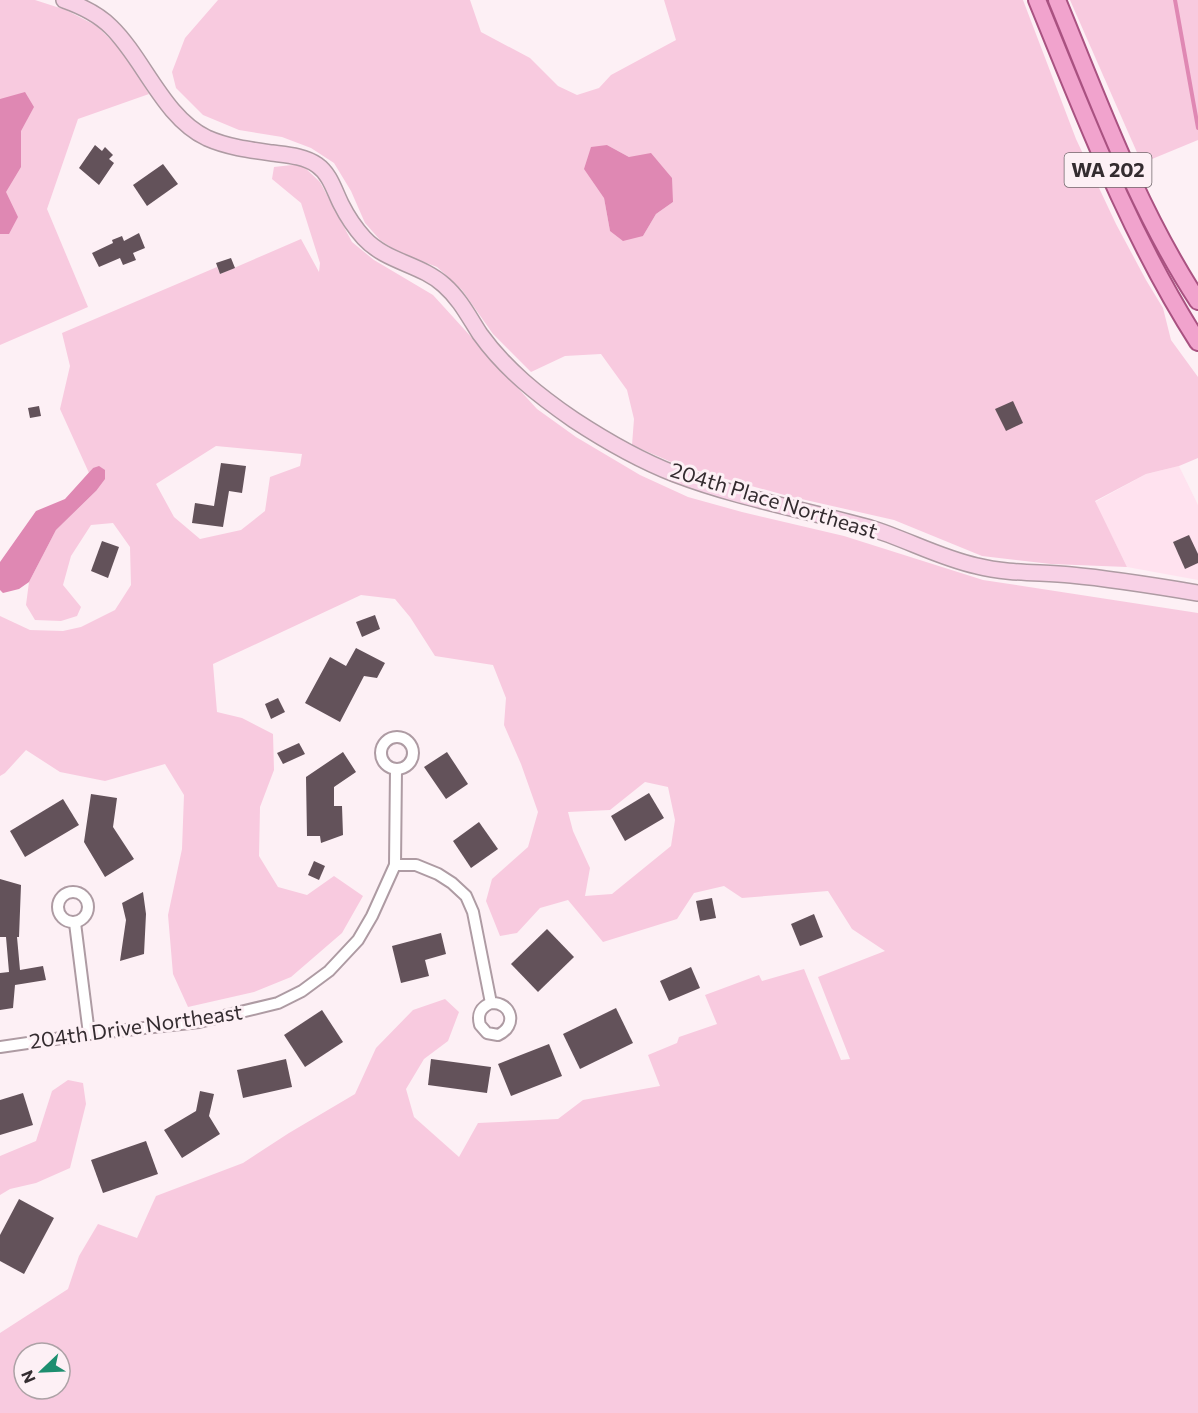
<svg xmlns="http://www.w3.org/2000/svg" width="1198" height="1413" viewBox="0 0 1198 1413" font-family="Commissioner,sans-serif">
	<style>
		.built { fill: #ffe2ef }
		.green { fill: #f8cadf; fill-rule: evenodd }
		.water { fill: #df88b3 }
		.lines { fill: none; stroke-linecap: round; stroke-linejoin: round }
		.stream { stroke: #df88b3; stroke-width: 4 }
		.building { fill: #63525a }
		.street-casing { stroke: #ae9ba3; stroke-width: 14 }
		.secondary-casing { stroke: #ae9ba3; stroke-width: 18 }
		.primary-casing { stroke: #a95281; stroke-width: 20 }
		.street { stroke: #fff; stroke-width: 10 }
		.secondary { stroke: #f8d1e6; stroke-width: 15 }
		.primary { stroke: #f1a3cd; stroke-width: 16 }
		.labels { text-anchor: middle; stroke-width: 6; stroke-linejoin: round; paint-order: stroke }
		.shield { fill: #fdf0f5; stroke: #70676b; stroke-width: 1.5 }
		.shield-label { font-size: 20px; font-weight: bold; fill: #342c30 }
		.street-label { font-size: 21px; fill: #342c30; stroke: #fdf0f5 }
	</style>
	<rect width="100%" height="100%" fill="#fdf0f5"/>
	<polygon class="built" points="1179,466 1198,505 1198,580 1127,567 1095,502 1146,474"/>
	<g class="green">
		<polygon points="0,0 35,0 66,10 97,26 122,51 149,94 78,119 47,209 88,307 0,345"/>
		<path d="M218,0H470L481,32L530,58L558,86L577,95L599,88L611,75L676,40L664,0H1023L1076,139L1116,224L1146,280L1163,308L1171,340L1198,377V458L1179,466L1146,474L1095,501L1127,567L1051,564L982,556L894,520L788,496L726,479L678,465L632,445L634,419L627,390L601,354L565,356L531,372L493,334L462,290L437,267L398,252L380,240L365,223L351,191L334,163L311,148L282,137L239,130L203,115L176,88L172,72L185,38ZM607,145L629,157L673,202L656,214L643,236L610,231L604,198Z"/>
		<polygon points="1070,0 1198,0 1198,140 1152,159 1139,157"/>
		<path d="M301,164L320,182L352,242L374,260L433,295L537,409L576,437L640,475L688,497L742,512L844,536L983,580L1198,613V1413H0V1333L68,1289L79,1256L98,1224L137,1238L156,1196L243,1163L289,1133L355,1094L376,1048L413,1010L445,999L459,1012L448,1041L424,1059L406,1089L414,1117L459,1157L478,1123L558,1119L583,1100L660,1086L648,1055L677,1043L679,1037L717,1024L705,995L759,975L762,981L804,969L841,1060L850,1059L818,977L885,951L852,929L828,891L742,898L724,886L694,893L677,919L603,942L568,900L540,908L517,933L500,936L486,901L492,879L528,847L538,812L521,764L504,725L506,698L493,665L435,656L410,617L395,599L361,595L213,664L217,712L242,718L273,734L274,770L260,807L259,856L278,887L307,895L334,876L363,896L342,933L291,977L254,992L188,1007L173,974L168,915L182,849L184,795L165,764L105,781L60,772L26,750L5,773L0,776V616L30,630L63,631L81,627L115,610L131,585L130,547L113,523L91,525L71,556L63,585L81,607L77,616L61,621L35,620L26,605L29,582L56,530L96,491L93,468L89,473L60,409L70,366L62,333L217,267L220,274L301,239L319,272L320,263L301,203L272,179L274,167ZM216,446L302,454L300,466L270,477L265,511L241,530L200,539L174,517L156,484ZM645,782L668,787L675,820L671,846L612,894L585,896L590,868L573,831L568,812L610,810ZM24,1353H60V1389H24Z"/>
		<polygon points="68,1080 83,1083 86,1104 70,1168 36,1183 10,1189 0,1195 0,1156 36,1141 52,1091"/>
	</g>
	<g class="water">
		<polygon points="25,92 34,107 21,131 21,167 6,192 18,217 9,234 0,234 0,99"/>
		<polygon points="607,145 629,157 651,153 672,178 673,202 656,214 643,236 623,241 610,231 604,198 584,169 591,147"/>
		<polygon points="99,466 105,470 105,479 96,491 56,530 29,582 19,589 3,593 0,590 0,562 36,511 65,499 93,468"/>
	</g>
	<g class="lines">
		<polyline class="stream" points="1175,0 1198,128"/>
	</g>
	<g class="building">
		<polygon points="95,145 102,151 105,147 113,155 109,159 114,163 99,185 79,168"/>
		<polygon points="163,164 178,184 147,206 133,185"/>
		<polygon points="139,233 145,248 133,253 136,260 123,265 120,258 99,267 92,253 113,243 112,240 122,236 124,241"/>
		<polygon points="231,258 235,268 220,274 216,263"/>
		<polygon points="1013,401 1023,423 1006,431 995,409"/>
		<polygon points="39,406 41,416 30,418 28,408"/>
		<polygon points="221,463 246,466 242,493 229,491 223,527 192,523 195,503 214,506"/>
		<polygon points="1189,535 1198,554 1198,563 1185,569 1173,542"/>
		<polygon points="102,541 119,547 108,578 91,571"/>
		<polygon points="375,615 380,629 362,637 356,622"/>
		<polygon points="356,648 385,663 377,678 364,676 340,722 305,703 330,657 346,666"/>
		<polygon points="278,698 285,712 271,719 265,704"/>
		<polygon points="299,743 305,754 283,764 277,753"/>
		<polygon points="343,752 356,772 334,787 334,806 342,806 343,835 321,843 320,836 307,836 306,777"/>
		<polygon points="447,752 468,784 446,799 424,767"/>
		<polygon points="649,793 664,818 625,841 611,816"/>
		<polygon points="91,794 117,798 113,827 134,859 105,877 84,842"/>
		<polygon points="63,799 79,825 25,857 10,831"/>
		<polygon points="479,822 498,849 471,868 453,841"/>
		<polygon points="314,861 325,866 319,880 308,875"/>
		<polygon points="0,879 21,885 19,937 17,937 20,970 43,966 46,980 15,985 13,1008 0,1010 0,973 9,972 6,937 0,937"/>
		<polygon points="143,892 146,914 144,954 120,961 126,920 122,903"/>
		<polygon points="712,898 716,918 700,921 696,901"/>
		<polygon points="814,914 823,937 800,946 791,924"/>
		<polygon points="547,929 574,957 538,992 511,964"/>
		<polygon points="441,933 446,954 425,960 429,976 401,983 392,946"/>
		<polygon points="691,967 700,988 669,1001 660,981"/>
		<polygon points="616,1008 633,1043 580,1069 563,1034"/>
		<polygon points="322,1010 343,1042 305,1067 284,1035"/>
		<polygon points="549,1044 562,1076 511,1096 498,1064"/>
		<polygon points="286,1059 292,1087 243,1098 237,1070"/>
		<polygon points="431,1059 491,1067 487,1093 428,1085"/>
		<polygon points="200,1091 214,1094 209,1116 220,1134 182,1158 164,1130 196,1111"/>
		<polygon points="23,1093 33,1125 0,1135 0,1100"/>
		<polygon points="146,1141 158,1174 103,1193 91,1160"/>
		<polygon points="19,1199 54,1218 24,1274 0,1261 0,1235"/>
	</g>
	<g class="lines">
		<defs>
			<g id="street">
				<circle cx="397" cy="753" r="16"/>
				<path d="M395,865H416L438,874L452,883L466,896L473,912L491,1003C481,1007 477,1014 480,1025L487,1033L498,1035C518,1026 512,1002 491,1003"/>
				<circle cx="73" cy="907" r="15"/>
				<polyline points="75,923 89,1034"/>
				<polyline points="0,1047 89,1034 199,1022 278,1003 302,991 329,971 358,940 372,916 395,865 396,769"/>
			</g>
			<path id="secondary" d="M64,0C81,6 98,14 111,27C144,59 163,117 207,138C227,147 250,150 272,153C287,155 304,156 317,165C330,174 334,190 341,204C347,216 355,228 364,238C386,262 421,264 444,285C460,299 469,317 480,334C505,369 539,396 574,420C606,441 639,460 675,474C738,498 805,510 870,528C906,539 940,558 977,566C1009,574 1040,572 1071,575C1114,579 1156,586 1198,593"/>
			<g id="primary">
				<path d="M1037,0C1085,117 1130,236 1198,342"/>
				<path d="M1057,0C1099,102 1137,208 1198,301"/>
			</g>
		</defs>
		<use href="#street" class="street-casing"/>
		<use href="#secondary" class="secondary-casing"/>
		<use href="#primary" class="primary-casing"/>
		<use href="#street" class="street"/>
		<use href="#secondary" class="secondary"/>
		<use href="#primary" class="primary"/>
	</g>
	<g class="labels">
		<rect class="shield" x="1064.5" y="153" width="87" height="34" rx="4.5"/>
		<g class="shield-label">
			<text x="1108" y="177">WA 202</text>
		</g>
		<g class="street-label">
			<text transform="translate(774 501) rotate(17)" y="7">204th Place Northeast</text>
			<text transform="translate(136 1027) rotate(-8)" y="7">204th Drive Northeast</text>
		</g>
	</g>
	<g transform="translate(42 1371) rotate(247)"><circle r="28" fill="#fdf0f5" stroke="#ada2a6" stroke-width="1.5"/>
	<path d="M0-4.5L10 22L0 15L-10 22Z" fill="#1d8e6f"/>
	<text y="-9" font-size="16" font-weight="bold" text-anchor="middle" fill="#342c30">N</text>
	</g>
</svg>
